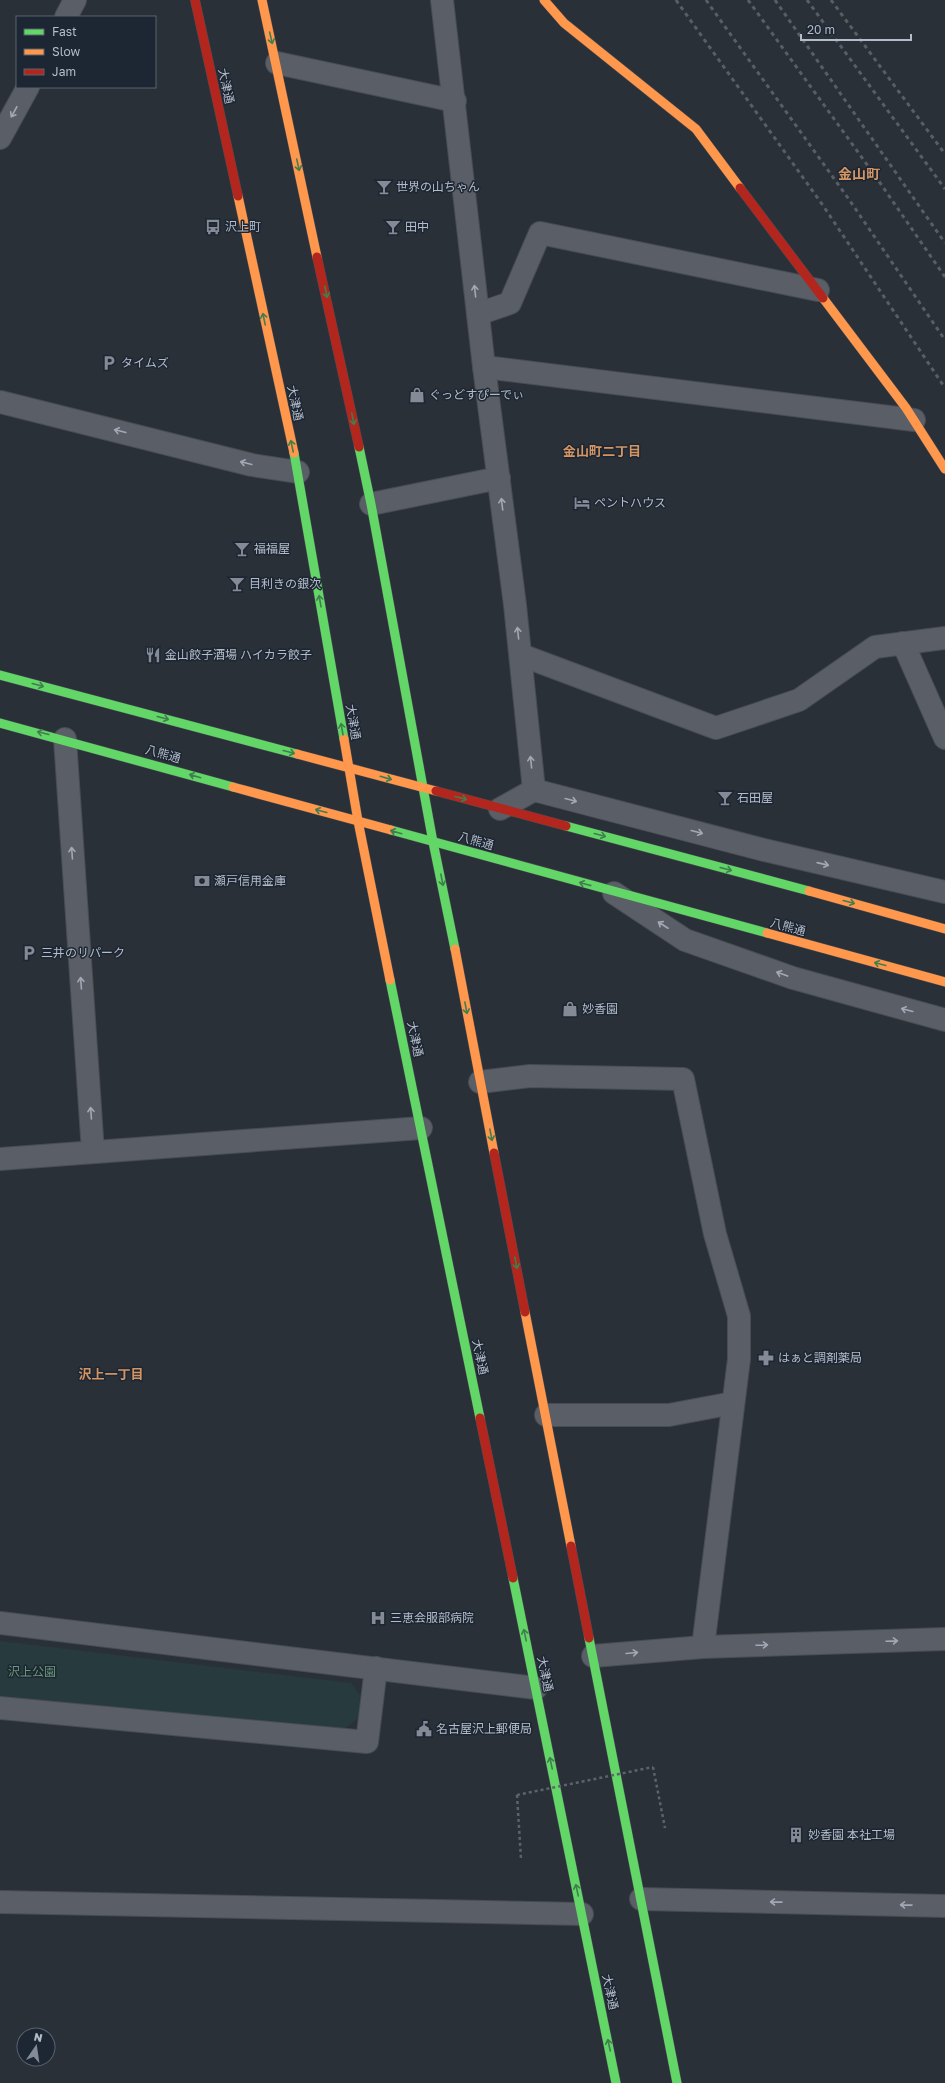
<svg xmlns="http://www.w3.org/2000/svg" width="945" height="2083" viewBox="0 0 945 2083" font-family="'Golos Text','Noto Sans JP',sans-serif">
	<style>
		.green { fill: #273a3e }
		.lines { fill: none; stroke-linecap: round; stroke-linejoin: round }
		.street-casing { stroke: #484c53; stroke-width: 24 }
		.fast-casing { stroke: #484c53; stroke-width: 10 }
		.slow-casing { stroke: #484c53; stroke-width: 10 }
		.jam-casing { stroke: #484c53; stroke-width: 10 }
		.path { stroke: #5d636a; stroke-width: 2.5; stroke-dasharray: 3 3; stroke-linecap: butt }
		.street { stroke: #5a5e66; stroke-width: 22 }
		.fast { stroke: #63d668; stroke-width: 9 }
		.slow { stroke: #ff974d; stroke-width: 9 }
		.jam { stroke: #b3261e; stroke-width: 9 }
		.rail { stroke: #595d64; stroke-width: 3; stroke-dasharray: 4 4; stroke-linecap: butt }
		.path-bridge { stroke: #5d636a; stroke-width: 2.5; stroke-dasharray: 3 3; stroke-linecap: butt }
		.oneway { stroke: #407e4e }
		.oneway2 { stroke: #a2a9b5 }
		.labels { text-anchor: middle; stroke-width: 3; stroke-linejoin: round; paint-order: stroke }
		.street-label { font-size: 12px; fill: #b4bcc9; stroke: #1d2633 }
		.poi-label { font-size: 12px; fill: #b4bcc9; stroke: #1d2633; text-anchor: start }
		.park-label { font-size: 12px; fill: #6b9a76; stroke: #1d2633 }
		.neighbourhood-label { font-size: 13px; font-weight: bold; fill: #d59563; stroke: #1d2633 }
		.quarter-label { font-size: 14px; font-weight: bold; fill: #d59563; stroke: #1d2633 }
	</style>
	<rect width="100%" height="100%" fill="#2a3038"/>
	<polygon class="green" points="0,1641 351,1683 360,1695 359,1717 345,1729 0,1697"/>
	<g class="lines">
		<defs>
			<g id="street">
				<polyline points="442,0 484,367 515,605 534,790 500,809"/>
				<polyline points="66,17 75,0"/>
				<polyline points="277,63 455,101"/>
				<polyline points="0,138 28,87"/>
				<polyline points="478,314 510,303 540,233 818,290"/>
				<polyline points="484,367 914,420"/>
				<polyline points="0,402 252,465 298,472"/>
				<polyline points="371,504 499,478"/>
				<polyline points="903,643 945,738"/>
				<polyline points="521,655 716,728 799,700 875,647 945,638"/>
				<polyline points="65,739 93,1152"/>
				<polyline points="534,790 764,850 945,892"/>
				<polyline points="614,893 685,940 793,978 945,1020"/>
				<polyline points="480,1082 530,1076 683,1079 715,1234 739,1316 739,1359 703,1647"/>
				<polyline points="0,1159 421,1128"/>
				<polyline points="546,1415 669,1415 733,1403"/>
				<polyline points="0,1623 536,1688"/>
				<polyline points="593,1656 703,1647 945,1639"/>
				<polyline points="0,1708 367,1742 376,1668"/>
				<polyline points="641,1899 945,1906"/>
				<polyline points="0,1902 582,1914"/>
			</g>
			<g id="fast">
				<polyline points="359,447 371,504 433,842 455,949"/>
				<polyline points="294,453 344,739"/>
				<polyline points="0,675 297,754"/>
				<polyline points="0,723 233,787"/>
				<polyline points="566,826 809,891"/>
				<polyline points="391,830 767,933"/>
				<polyline points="390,980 480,1418"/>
				<polyline points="513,1578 616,2083"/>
				<polyline points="589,1638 677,2083"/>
			</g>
			<g id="slow">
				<polyline points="262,0 317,257"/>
				<polyline points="544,0 564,23 696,129 740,188"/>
				<polyline points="238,196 294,453"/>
				<polyline points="823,298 906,408 945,469"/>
				<polyline points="344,739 358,821 390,980"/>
				<polyline points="297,754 436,791"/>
				<polyline points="233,787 391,830"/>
				<polyline points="809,891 945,929"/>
				<polyline points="767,933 945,982"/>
				<polyline points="455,949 494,1153"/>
				<polyline points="525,1312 571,1546"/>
			</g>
			<g id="jam">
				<polyline points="195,0 238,196"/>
				<polyline points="740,188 823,298"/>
				<polyline points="317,257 359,447"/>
				<polyline points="436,791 566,826"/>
				<polyline points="494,1153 525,1312"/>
				<polyline points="480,1418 513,1578"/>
				<polyline points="571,1546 589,1638"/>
			</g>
		</defs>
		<use href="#street" class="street-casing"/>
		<use href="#fast" class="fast-casing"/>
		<use href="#slow" class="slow-casing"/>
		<use href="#jam" class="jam-casing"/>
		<g class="path">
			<polyline points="653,1767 665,1828"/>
			<polyline points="517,1795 521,1859"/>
		</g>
		<use href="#street" class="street"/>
		<use href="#fast" class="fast"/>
		<use href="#slow" class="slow"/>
		<use href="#jam" class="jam"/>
		<g class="rail">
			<polyline points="676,0 824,207 945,388"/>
			<polyline points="706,0 848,198 945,340"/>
			<polyline points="748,0 876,177 945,277"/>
			<polyline points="775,0 945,243"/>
			<polyline points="807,0 945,189"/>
			<polyline points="831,0 945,154"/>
		</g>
		<polyline class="path-bridge" points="517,1795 653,1767"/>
	</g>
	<defs><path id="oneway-shaft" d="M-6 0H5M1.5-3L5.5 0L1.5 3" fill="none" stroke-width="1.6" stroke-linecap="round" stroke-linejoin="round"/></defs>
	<g class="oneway">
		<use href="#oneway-shaft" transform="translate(271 38) rotate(77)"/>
		<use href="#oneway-shaft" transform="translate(298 165) rotate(78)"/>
		<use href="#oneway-shaft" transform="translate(326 292) rotate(78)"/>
		<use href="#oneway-shaft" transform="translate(264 319) rotate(-102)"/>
		<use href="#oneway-shaft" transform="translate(353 419) rotate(78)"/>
		<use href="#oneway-shaft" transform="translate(292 446) rotate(-102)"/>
		<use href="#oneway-shaft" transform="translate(320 601) rotate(-100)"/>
		<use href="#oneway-shaft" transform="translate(38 685) rotate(15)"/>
		<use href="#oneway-shaft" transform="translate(163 718) rotate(15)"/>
		<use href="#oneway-shaft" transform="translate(342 729) rotate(-100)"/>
		<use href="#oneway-shaft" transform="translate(43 733) rotate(-166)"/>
		<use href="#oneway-shaft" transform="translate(289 752) rotate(15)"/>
		<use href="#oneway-shaft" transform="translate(195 776) rotate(-164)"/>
		<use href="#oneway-shaft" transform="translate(386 778) rotate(16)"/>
		<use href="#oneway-shaft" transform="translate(461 798) rotate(15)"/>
		<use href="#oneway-shaft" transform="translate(321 811) rotate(-165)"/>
		<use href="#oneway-shaft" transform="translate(396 832) rotate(-164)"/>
		<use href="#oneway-shaft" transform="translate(600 835) rotate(15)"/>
		<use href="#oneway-shaft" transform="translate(726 869) rotate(15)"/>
		<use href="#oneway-shaft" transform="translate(442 880) rotate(79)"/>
		<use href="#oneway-shaft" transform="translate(585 884) rotate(-165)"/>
		<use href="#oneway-shaft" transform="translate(849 902) rotate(15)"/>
		<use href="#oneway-shaft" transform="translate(880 964) rotate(-165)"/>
		<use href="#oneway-shaft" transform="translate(466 1008) rotate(79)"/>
		<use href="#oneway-shaft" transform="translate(491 1135) rotate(79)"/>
		<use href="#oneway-shaft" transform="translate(516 1263) rotate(79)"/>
		<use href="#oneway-shaft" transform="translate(525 1635) rotate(-102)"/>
		<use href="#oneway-shaft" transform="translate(551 1763) rotate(-102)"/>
		<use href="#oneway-shaft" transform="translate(577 1890) rotate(-102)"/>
		<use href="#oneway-shaft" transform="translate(609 2045) rotate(-102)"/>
	</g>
	<g class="oneway2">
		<use href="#oneway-shaft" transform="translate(14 112) rotate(119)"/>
		<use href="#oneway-shaft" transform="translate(475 291) rotate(-96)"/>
		<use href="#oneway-shaft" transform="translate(120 431) rotate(-166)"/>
		<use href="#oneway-shaft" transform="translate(246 463) rotate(-166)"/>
		<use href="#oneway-shaft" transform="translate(502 504) rotate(-97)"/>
		<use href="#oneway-shaft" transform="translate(518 633) rotate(-96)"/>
		<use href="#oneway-shaft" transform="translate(531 762) rotate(-96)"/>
		<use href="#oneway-shaft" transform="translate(571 800) rotate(15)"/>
		<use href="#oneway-shaft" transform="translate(697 832) rotate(15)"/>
		<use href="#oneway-shaft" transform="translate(72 853) rotate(-94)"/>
		<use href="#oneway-shaft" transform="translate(823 864) rotate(13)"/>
		<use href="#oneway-shaft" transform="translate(663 925) rotate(-147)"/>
		<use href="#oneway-shaft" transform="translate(782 974) rotate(-160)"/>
		<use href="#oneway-shaft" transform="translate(81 983) rotate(-94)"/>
		<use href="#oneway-shaft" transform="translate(907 1010) rotate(-165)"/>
		<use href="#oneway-shaft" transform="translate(91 1113) rotate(-94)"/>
		<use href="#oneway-shaft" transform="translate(892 1641) rotate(-2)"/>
		<use href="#oneway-shaft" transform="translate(762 1645) rotate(-2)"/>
		<use href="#oneway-shaft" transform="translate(632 1653) rotate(-5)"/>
		<use href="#oneway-shaft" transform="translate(776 1902) rotate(-179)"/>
		<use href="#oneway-shaft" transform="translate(906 1905) rotate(-179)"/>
	</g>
	<defs>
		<symbol id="bar-bare" viewBox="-9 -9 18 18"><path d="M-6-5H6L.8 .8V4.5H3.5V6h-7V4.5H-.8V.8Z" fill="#848b96" stroke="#1d2633" stroke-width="2.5" paint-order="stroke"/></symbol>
		<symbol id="bus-bare" viewBox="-9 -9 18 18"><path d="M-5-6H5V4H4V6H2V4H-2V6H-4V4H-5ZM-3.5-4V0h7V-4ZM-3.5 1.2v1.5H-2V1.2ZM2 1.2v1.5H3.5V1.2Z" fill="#848b96" stroke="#1d2633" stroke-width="2.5" paint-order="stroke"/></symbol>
		<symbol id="parking-bare" viewBox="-9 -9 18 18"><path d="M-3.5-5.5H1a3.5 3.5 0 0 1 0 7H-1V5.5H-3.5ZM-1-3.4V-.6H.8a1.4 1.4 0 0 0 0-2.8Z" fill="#848b96" stroke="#1d2633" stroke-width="2.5" paint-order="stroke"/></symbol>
		<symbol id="shop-bare" viewBox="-9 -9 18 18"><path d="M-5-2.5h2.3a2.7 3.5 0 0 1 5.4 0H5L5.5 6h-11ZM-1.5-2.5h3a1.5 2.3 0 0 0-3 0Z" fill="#848b96" stroke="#1d2633" stroke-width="2.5" paint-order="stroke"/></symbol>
		<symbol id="hotel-bare" viewBox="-9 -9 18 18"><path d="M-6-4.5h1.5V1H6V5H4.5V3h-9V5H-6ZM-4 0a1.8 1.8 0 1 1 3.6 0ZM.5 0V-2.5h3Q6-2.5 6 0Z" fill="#848b96" stroke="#1d2633" stroke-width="2.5" paint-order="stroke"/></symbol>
		<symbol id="restaurant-bare" viewBox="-9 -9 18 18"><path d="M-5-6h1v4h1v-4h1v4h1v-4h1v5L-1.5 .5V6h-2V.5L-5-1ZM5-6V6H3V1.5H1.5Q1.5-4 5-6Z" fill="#848b96" stroke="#1d2633" stroke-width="2.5" paint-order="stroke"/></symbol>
		<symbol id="bank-bare" viewBox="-9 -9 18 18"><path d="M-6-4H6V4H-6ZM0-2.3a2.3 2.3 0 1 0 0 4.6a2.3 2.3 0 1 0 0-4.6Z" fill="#848b96" stroke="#1d2633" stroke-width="2.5" paint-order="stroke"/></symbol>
		<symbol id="pharmacy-bare" viewBox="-9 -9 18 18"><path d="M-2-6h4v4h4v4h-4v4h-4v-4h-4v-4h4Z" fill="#848b96" stroke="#1d2633" stroke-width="2.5" paint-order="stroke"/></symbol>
		<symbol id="hospital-bare" viewBox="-9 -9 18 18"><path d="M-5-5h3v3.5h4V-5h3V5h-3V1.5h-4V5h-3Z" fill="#848b96" stroke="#1d2633" stroke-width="2.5" paint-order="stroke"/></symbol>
		<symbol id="civic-bare" viewBox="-9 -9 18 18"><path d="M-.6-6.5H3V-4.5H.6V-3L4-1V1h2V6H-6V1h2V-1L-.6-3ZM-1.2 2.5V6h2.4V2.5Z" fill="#848b96" stroke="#1d2633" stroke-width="2.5" paint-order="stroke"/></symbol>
		<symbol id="building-bare" viewBox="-9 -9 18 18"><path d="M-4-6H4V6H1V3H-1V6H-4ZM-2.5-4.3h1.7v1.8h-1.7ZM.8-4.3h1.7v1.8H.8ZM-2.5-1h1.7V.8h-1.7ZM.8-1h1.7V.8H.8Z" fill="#848b96" stroke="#1d2633" stroke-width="2.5" paint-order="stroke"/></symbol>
	</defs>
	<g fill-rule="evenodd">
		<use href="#bar-bare" x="373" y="176" width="22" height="22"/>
		<use href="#bus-bare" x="202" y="216" width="22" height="22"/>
		<use href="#bar-bare" x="382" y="216" width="22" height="22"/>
		<use href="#parking-bare" x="98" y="352" width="22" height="22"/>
		<use href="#shop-bare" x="406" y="384" width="22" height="22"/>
		<use href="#hotel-bare" x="571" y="492" width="22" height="22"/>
		<use href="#bar-bare" x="231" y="538" width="22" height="22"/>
		<use href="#bar-bare" x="226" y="573" width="22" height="22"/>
		<use href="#restaurant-bare" x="142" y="644" width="22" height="22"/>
		<use href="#bar-bare" x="714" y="787" width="22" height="22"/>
		<use href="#bank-bare" x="191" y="870" width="22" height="22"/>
		<use href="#parking-bare" x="18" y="942" width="22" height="22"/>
		<use href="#shop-bare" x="559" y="998" width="22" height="22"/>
		<use href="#pharmacy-bare" x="755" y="1347" width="22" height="22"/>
		<use href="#hospital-bare" x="367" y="1607" width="22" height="22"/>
		<use href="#civic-bare" x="413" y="1718" width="22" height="22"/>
		<use href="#building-bare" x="785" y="1824" width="22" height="22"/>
	</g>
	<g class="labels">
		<g class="street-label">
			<text transform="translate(226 86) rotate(78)" y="4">大津通</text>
			<text transform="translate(295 403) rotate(78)" y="4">大津通</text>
			<text transform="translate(353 722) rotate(80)" y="4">大津通</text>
			<text transform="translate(163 754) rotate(16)" y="4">八熊通</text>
			<text transform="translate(476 841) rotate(16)" y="4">八熊通</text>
			<text transform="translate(788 927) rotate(15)" y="4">八熊通</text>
			<text transform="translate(415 1039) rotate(78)" y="4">大津通</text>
			<text transform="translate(480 1357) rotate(78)" y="4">大津通</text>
			<text transform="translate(545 1674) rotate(78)" y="4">大津通</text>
			<text transform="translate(610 1992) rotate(78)" y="4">大津通</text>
		</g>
		<g class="poi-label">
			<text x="396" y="191">世界の山ちゃん</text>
			<text x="225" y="231">沢上町</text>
			<text x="405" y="231">田中</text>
			<text x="121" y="367">タイムズ</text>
			<text x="429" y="399">ぐっどすぴーでぃ</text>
			<text x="594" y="507">ペントハウス</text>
			<text x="254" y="553">福福屋</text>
			<text x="249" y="588">目利きの銀次</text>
			<text x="165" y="659">金山餃子酒場 ハイカラ餃子</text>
			<text x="737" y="802">石田屋</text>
			<text x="214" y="885">瀬戸信用金庫</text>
			<text x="41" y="957">三井のリパーク</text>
			<text x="582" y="1013">妙香園</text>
			<text x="778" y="1362">はぁと調剤薬局</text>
			<text x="390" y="1622">三恵会服部病院</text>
			<text x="436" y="1733">名古屋沢上郵便局</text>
			<text x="808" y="1839">妙香園 本社工場</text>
		</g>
		<g class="park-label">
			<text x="32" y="1676">沢上公園</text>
		</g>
		<g class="neighbourhood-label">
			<text x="602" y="456">金山町二丁目</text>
			<text x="111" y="1379">沢上一丁目</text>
		</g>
		<g class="quarter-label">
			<text x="859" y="179">金山町</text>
		</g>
	</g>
	<rect x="16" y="16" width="140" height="72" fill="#1d2633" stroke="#59626f"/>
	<rect x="24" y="29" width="20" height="6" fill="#63d668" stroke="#59626f"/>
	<text x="52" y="36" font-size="12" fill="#b4bcc9">Fast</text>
	<rect x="24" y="49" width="20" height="6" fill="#ff974d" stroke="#59626f"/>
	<text x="52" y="56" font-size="12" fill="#b4bcc9">Slow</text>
	<rect x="24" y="69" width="20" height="6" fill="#b3261e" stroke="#59626f"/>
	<text x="52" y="76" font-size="12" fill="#b4bcc9">Jam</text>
	<g transform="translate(36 2047) rotate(13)"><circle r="19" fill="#1d2633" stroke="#59626f"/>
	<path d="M0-3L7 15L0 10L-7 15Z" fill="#848b96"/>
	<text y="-6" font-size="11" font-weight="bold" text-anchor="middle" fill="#b4bcc9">N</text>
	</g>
	<path d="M801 34v6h110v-6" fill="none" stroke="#b4bcc9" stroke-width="2"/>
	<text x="807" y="34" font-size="12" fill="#b4bcc9" stroke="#1d2633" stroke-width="3" paint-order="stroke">20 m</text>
</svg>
